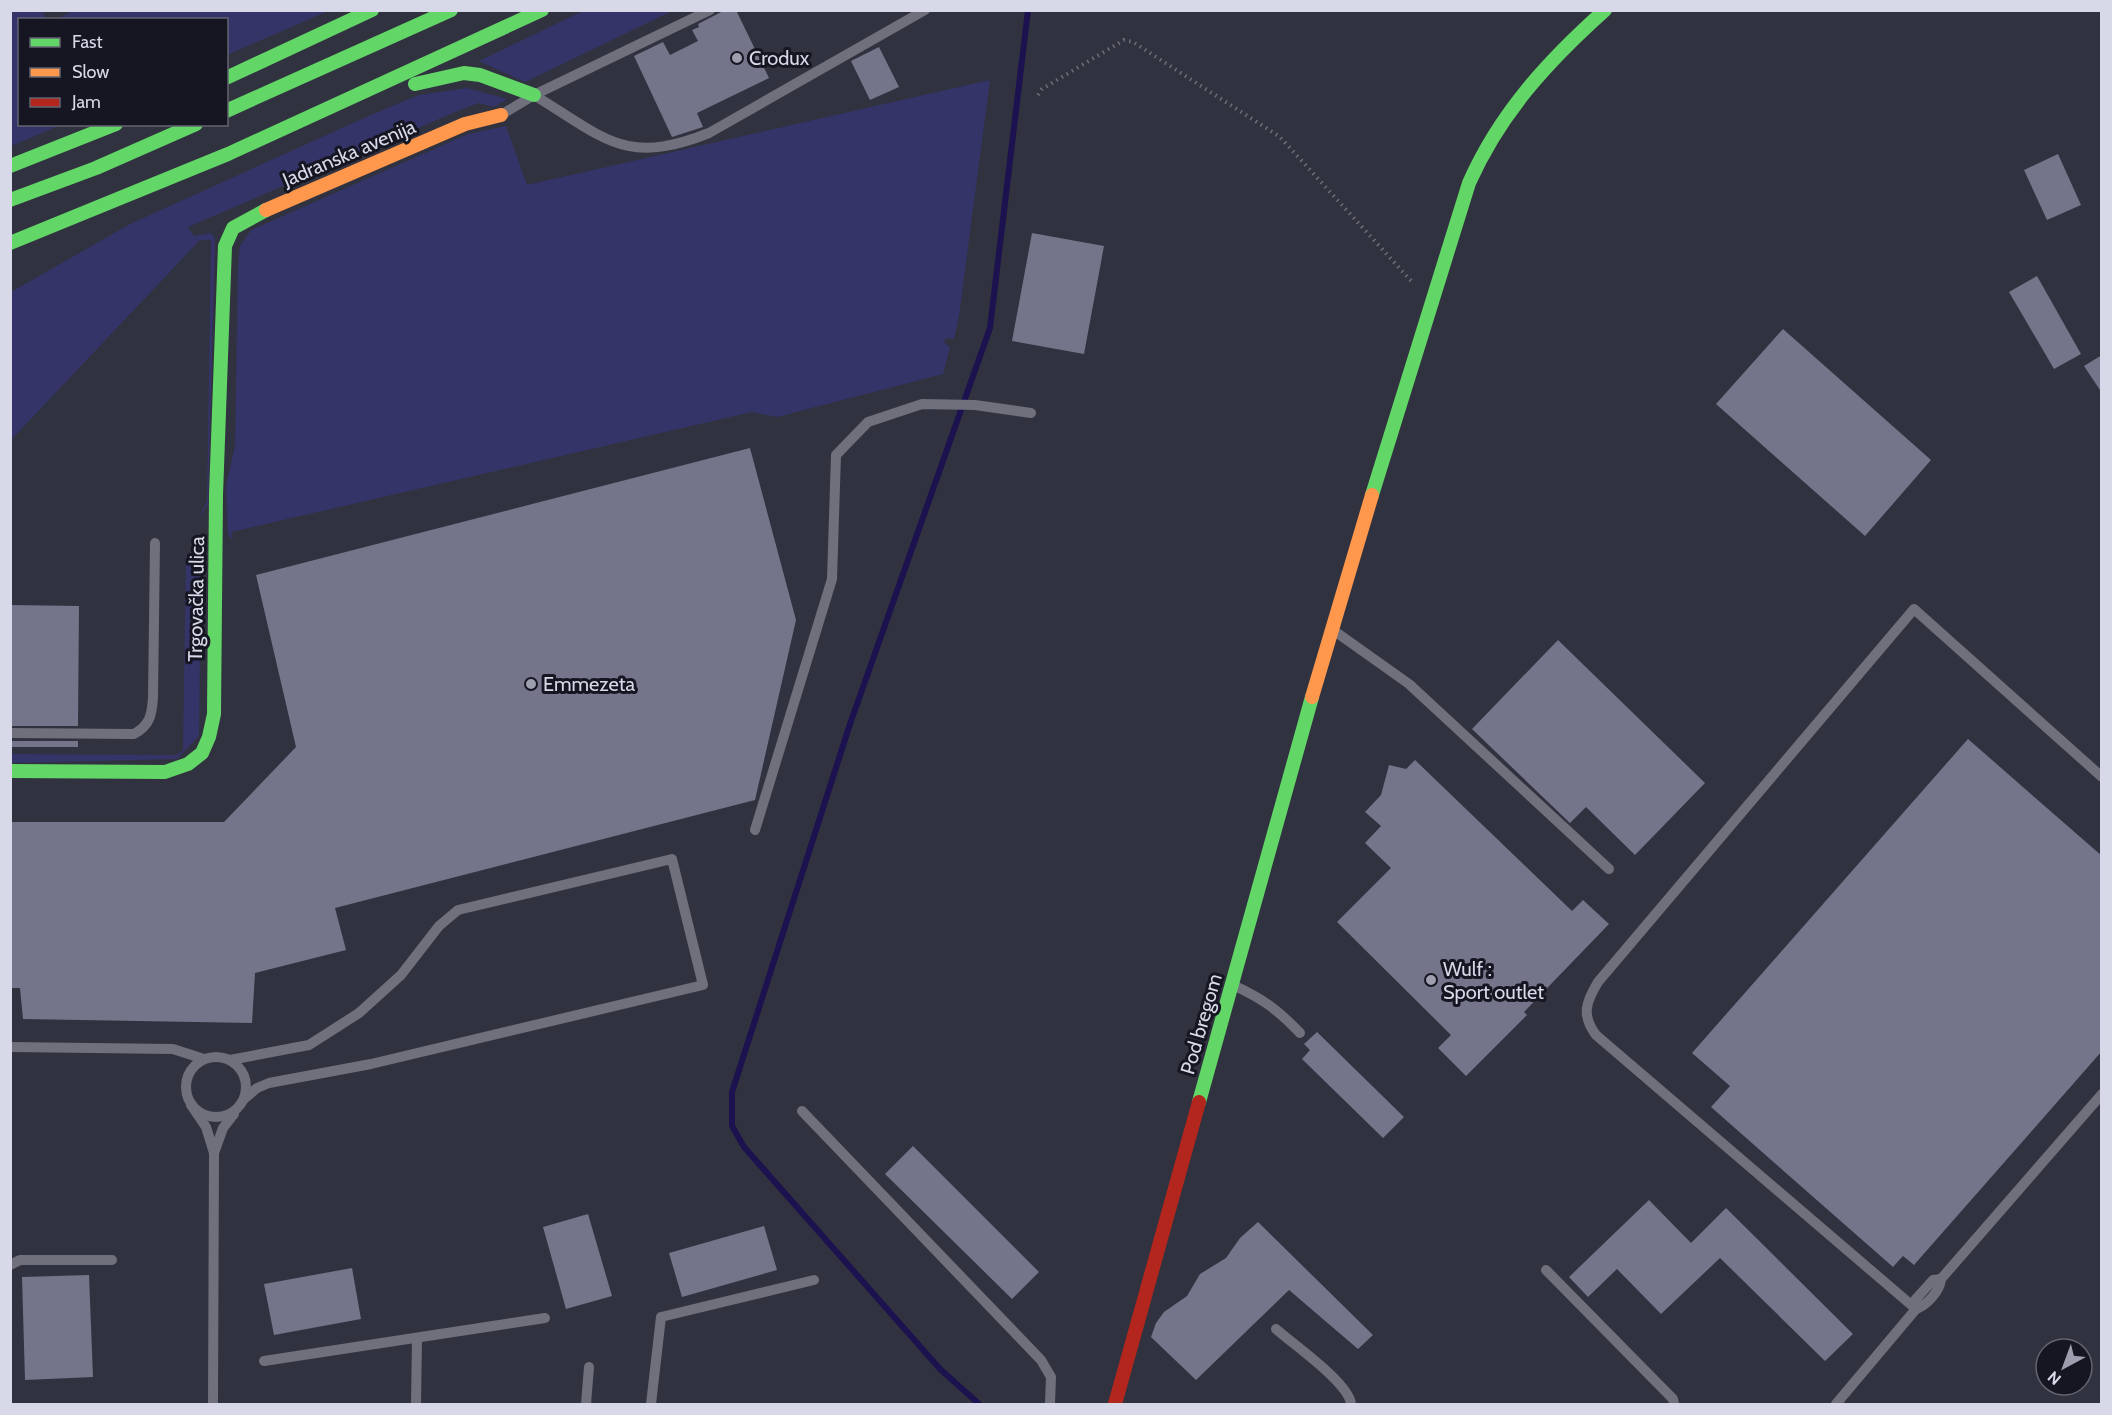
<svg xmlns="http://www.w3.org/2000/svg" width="2112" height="1415" viewBox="0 0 2112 1415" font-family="Cabin,sans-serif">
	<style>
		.green { fill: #343469 }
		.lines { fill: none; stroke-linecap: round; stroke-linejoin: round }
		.stream { stroke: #1b124f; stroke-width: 6 }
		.building { fill: #74758a }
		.path { stroke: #6c6e77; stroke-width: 4; stroke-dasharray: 1.5 4.5; stroke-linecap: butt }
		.lane { stroke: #6f707b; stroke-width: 10 }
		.fast { stroke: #63d668; stroke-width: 14 }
		.slow { stroke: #ff974d; stroke-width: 14 }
		.jam { stroke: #b3261e; stroke-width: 14 }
		.poi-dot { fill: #9d9fae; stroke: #151621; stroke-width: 2 }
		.labels { text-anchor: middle; stroke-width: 6; stroke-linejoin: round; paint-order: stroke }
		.poi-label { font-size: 20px; fill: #d7d9e9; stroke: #151621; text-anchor: start }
		.street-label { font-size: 20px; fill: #d7d9e9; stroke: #151621 }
	</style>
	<rect width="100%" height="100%" fill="#31323f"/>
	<g class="green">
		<polygon points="11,10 42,11 47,19 20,20 20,124 61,125 11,146"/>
		<polygon points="74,10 328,10 328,11 227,55 226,20 58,19"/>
		<polygon points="583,11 672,11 525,82 479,61"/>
		<polygon points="990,80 959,316 954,339 946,338 944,342 950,347 943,374 777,417 752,412 231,532 233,541 228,534 226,486 235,446 238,265 240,246 251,230 468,134 506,126 527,185"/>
		<polygon points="467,88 507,99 494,107 479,103 460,110 188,227 194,236 211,233 215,238 208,504 198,520 207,501 211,240 200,240 11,440 11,292 130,224 373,114 419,95"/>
		<polygon points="191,553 201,561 199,736 177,759 11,763 11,754 176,755 183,750 186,555"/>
	</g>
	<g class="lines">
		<polyline class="stream" points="979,1404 940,1369 744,1147 732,1126 732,1092 850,724 990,328 1028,10"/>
	</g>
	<g class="building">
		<polygon points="725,10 736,10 769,78 697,113 703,127 672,137 634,56 663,42 670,55 698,41 692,30 699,27 698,24"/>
		<polygon points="879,47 899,87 870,100 851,61"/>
		<polygon points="2058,154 2081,205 2047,220 2024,170"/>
		<polygon points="1032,233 1104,246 1084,354 1012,341"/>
		<polygon points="2037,276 2081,354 2054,369 2009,292"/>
		<polygon points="1783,329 1931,460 1865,536 1716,404"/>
		<polygon points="2102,355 2102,393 2084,366"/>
		<polygon points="750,448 796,620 755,800 335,908 346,950 255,973 252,1023 23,1019 20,988 10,988 10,822 224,822 296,747 256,575"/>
		<polygon points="10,605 79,606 78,726 10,726"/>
		<polygon points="1558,640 1705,783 1635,855 1586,807 1570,823 1472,729"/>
		<polygon points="1968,739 2102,856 2102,1051 1914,1265 1903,1256 1893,1267 1711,1107 1730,1086 1692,1053"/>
		<rect x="10" y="741" width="68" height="6"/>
		<polygon points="1415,760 1572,911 1583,900 1609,924 1524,1012 1527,1015 1466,1076 1438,1048 1451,1035 1337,922 1391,868 1365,843 1381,826 1365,812 1381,795 1389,765 1406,769"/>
		<polygon points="1317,1032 1404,1117 1383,1138 1302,1059 1310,1050 1304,1044"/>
		<polygon points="913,1146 1039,1272 1012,1299 885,1174"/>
		<polygon points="1649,1200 1691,1243 1726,1208 1853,1334 1825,1361 1720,1258 1661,1314 1617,1269 1588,1297 1569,1277"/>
		<polygon points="588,1214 612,1296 566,1309 543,1227"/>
		<polygon points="1258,1222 1373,1335 1358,1349 1289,1290 1196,1380 1151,1337 1156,1323 1164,1312 1187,1296 1200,1274 1226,1258 1240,1238"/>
		<polygon points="764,1226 777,1270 682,1297 669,1253"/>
		<polygon points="352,1268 361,1319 274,1335 264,1284"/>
		<polygon points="89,1275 93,1377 25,1380 22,1277"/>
	</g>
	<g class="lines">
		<polyline class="path" points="1038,95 1042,89 1124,40 1133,42 1280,137 1413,283"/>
		<g class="lane">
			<path d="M537,97C606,139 626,166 709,133L925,10"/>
			<polyline points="501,115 534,95 710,10"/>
			<polyline points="1333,630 1409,684 1609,869"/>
			<path d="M10,733L134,734C150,725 152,715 153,697L155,543"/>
			<polyline points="755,830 832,579 836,455 868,422 922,404 975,405 1031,413"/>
			<path d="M1233,985C1263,999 1277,1009 1300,1033"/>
			<polyline points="10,1047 173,1049 204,1059"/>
			<circle cx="216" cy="1087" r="30"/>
			<polyline points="230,1060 309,1045 359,1013 401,975 439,926 458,910 672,859 703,985 371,1064 269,1083 257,1088 244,1099"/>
			<polyline points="191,1105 206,1127 214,1153 213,1404"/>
			<polyline points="802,1111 1041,1360 1051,1377 1050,1404"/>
			<polyline points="214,1153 223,1128 234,1114"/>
			<polyline points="10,1265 20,1260 112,1260"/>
			<polyline points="1546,1270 1673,1399 1674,1404"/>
			<path d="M1916,1309L1596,1035C1581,1015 1586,1002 1598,982L1914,609L2102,777"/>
			<polyline points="1916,1309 1915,1300 1933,1280 1941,1279"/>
			<path d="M1276,1329C1294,1345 1349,1383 1351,1404"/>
			<polyline points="264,1361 545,1318"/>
			<polyline points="416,1404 417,1339"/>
			<polyline points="586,1404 589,1367"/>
			<polyline points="651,1404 661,1317 814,1280"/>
			<path d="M1836,1404L1916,1309C1927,1305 1940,1291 1941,1279L2102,1094"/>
		</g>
		<g class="fast">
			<polyline points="226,78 372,10"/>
			<polyline points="415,84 464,73 480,75 534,95"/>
			<polyline points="226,111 451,10"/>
			<polyline points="10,166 116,124"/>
			<polyline points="10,200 96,168 196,124"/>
			<polyline points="10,243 228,154 542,10"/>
			<path d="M1372,495L1469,183C1500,113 1548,61 1605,10"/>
			<polyline points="10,771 165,772 188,764 202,753 209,737 214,714 216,495 225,246 233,228 266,210"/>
			<polyline points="1199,1102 1312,697"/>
		</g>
		<g class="slow">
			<polyline points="266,210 465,124 501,115"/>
			<polyline points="1312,697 1372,495"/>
		</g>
		<polyline class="jam" points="1115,1404 1199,1102"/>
	</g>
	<g class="poi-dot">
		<circle cx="737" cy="58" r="6"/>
		<circle cx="531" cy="684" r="6"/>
		<circle cx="1431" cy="980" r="6"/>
	</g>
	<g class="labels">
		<g class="poi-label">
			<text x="749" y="65">Crodux</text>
			<text x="543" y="691">Emmezeta</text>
			<text x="1443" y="976">Wulf :<tspan x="1443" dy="23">Sport outlet</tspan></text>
		</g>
		<g class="street-label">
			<text transform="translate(349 153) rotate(-23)" y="7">Jadranska avenija</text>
			<text transform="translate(196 599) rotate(-89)" y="7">Trgovačka ulica</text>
			<text transform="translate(1201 1024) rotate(-74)" y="7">Pod bregom</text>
		</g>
	</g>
	<rect width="2112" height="1415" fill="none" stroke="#d7d9e9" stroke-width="24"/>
	<rect x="18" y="18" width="210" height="108" fill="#151621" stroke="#636471" stroke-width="1.5"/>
	<rect x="30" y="38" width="30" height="9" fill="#63d668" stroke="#636471" stroke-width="1.5"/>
	<text x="72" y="48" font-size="18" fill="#d7d9e9">Fast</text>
	<rect x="30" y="68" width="30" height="9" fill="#ff974d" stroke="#636471" stroke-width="1.5"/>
	<text x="72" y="78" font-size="18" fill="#d7d9e9">Slow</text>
	<rect x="30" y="98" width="30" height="9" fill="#b3261e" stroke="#636471" stroke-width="1.5"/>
	<text x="72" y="108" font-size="18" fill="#d7d9e9">Jam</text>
	<g transform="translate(2064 1367) rotate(221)"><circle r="28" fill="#151621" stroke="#636471" stroke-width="1.5"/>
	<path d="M0-4.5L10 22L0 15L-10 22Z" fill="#9d9fae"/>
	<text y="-9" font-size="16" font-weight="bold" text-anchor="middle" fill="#d7d9e9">N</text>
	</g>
</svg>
